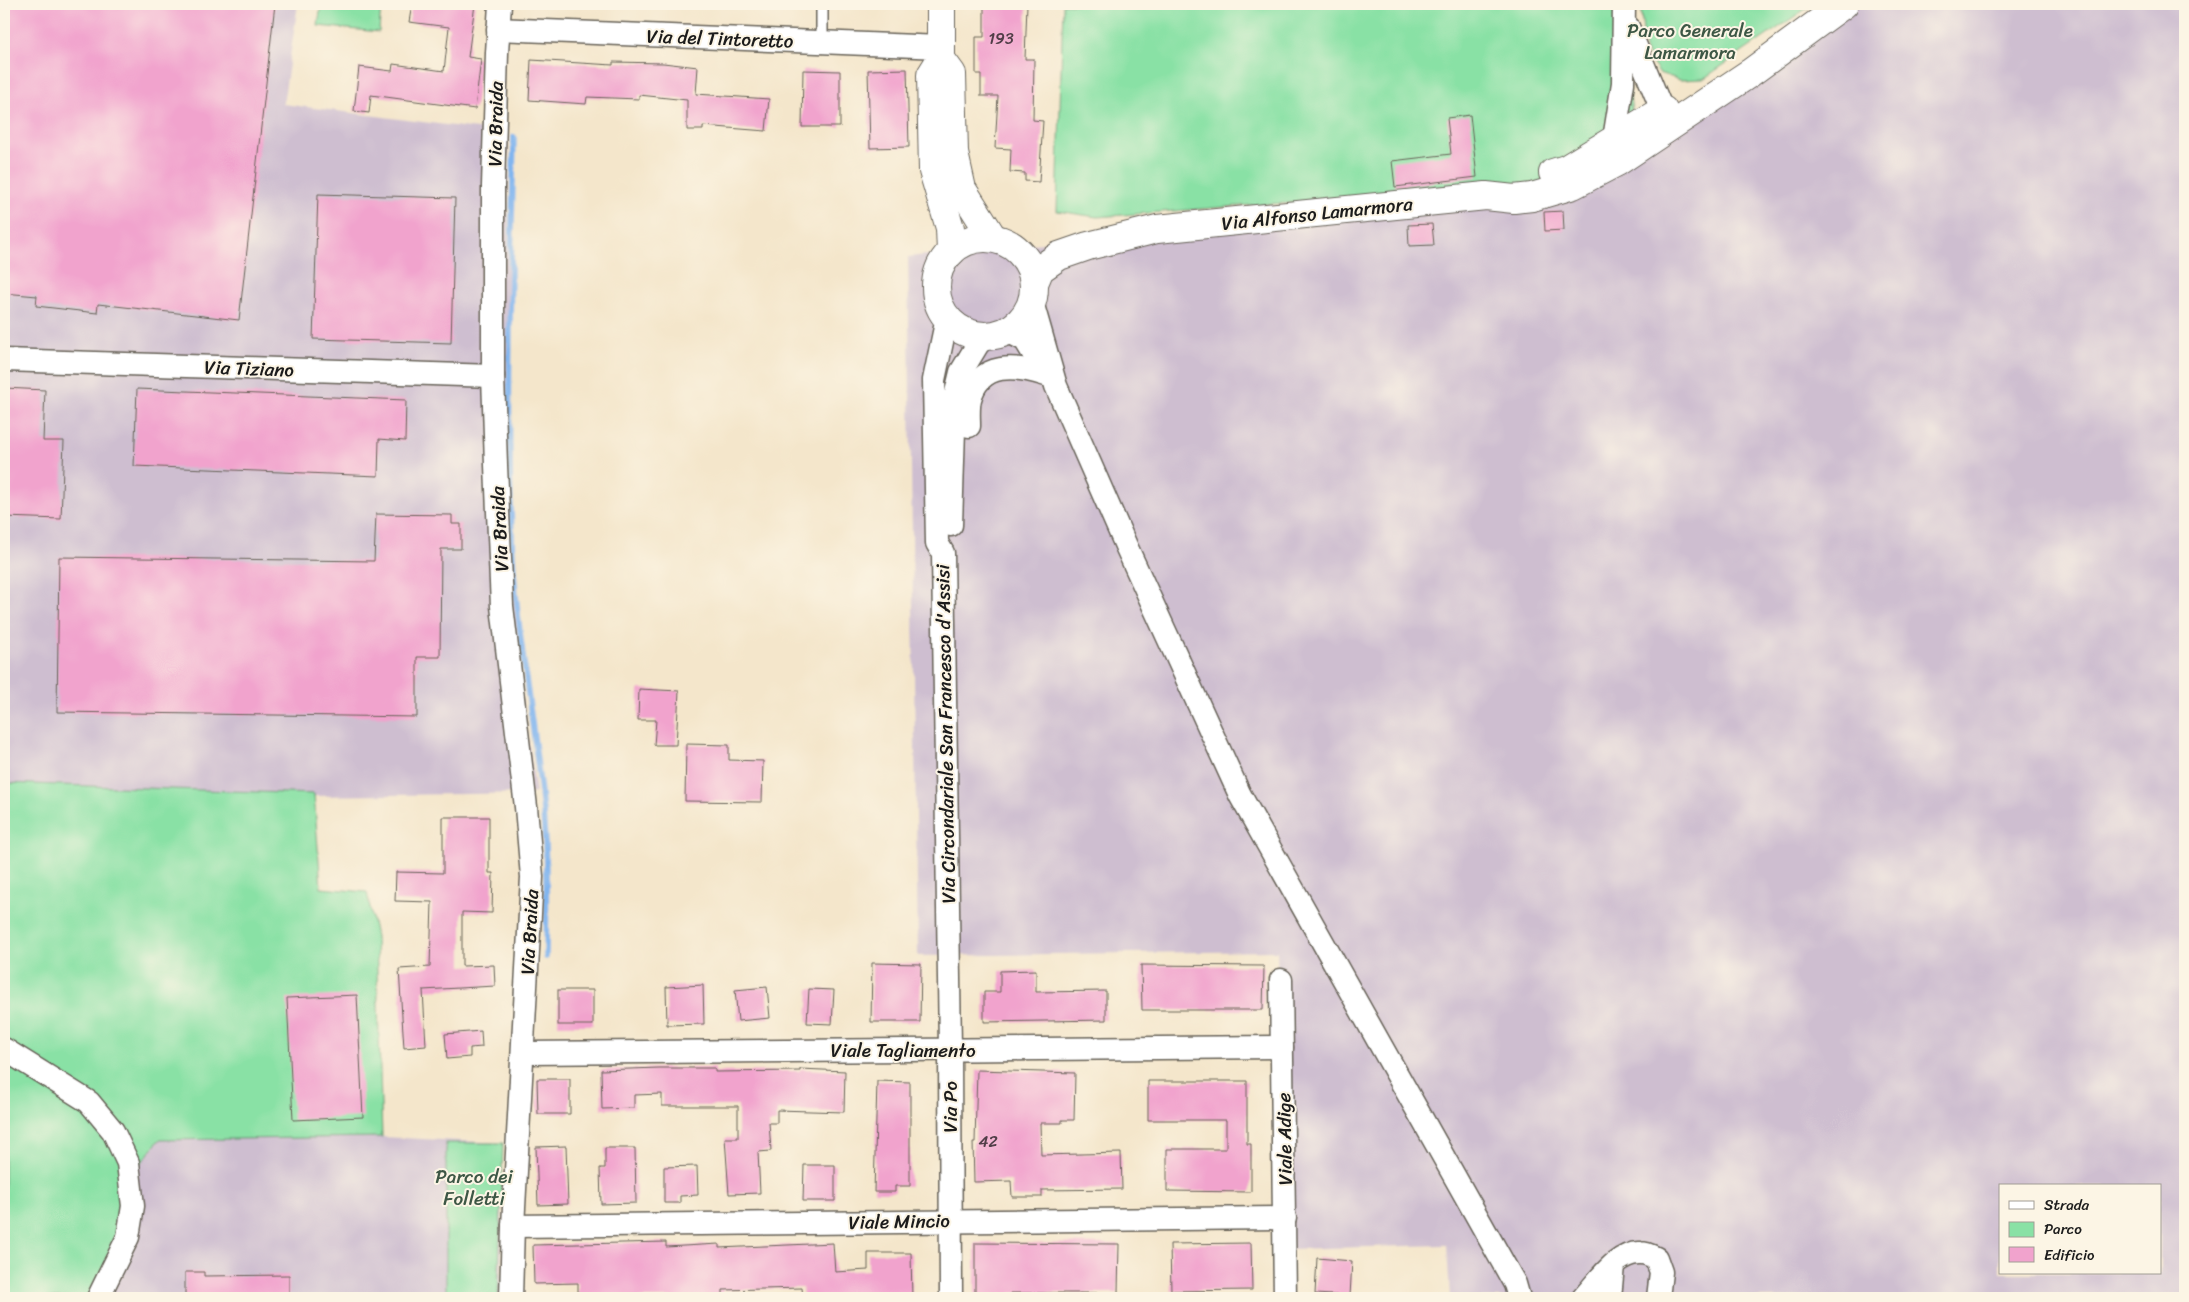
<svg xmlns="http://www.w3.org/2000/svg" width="2189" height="1302" viewBox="0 0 2189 1302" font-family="Sriracha,sans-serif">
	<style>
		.industrial { fill: #cebed0; fill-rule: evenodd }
		.green { fill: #89e1a5; stroke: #527e60 }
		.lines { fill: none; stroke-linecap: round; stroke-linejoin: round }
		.stream { stroke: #81b5ef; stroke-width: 5.5 }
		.building { fill: #f1a3cd }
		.service-casing { stroke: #686359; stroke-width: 14 }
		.minor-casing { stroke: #686359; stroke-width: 25 }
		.tertiary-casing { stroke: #686359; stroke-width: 30 }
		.service { stroke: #fff; stroke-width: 11 }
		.minor { stroke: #fff; stroke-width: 22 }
		.tertiary { stroke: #fff; stroke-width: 28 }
		.labels { text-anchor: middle; stroke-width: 4; stroke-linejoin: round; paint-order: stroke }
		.number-label { font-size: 16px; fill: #513e48 }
		.park-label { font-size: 19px; fill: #3d5745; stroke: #fcf5e5 }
		.street-label { font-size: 19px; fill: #1c1c1c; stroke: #fcf5e5 }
	</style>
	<rect width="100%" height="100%" fill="#fcf5e5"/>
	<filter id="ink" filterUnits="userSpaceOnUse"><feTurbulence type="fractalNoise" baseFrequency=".02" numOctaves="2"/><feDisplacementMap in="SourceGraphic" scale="10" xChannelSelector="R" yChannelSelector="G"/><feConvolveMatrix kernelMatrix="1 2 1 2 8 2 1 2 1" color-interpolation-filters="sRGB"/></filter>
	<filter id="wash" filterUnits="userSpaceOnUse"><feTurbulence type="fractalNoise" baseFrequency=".0096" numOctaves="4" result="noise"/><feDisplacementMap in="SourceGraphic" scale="20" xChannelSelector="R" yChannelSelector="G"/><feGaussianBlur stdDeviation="1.12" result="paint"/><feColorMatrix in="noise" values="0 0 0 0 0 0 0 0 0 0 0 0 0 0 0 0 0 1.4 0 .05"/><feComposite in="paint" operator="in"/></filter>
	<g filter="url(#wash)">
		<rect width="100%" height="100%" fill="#f4e6cb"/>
		<g class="industrial">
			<polygon points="4,4 298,4 283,104 508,133 508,457 519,677 536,793 313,796 4,788"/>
			<path d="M1833,4H2185V1298H1450L1447,1245L1288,1249L1277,951L918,956L908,257L1501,196L1669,118ZM2000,1186H2160V1273H2000Z"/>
			<polygon points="382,1137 503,1143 501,1298 97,1298 134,1172 159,1140"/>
		</g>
		<g class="green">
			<polygon points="321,4 381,4 379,32 318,26"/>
			<polygon points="1063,4 1619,4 1635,138 1548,188 1501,196 1265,204 1097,217 1057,211"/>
			<polygon points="1640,4 1813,4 1703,79 1680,80 1659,73 1652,63 1645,49"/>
			<polygon points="4,783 314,794 321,888 367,892 376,937 382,1137 159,1140 134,1172 115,1256 97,1298 4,1298"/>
			<polygon points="446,1143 503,1143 498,1298 446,1298"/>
		</g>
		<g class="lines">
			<path class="stream" d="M514,137C511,277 506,418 513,558C518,643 535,727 543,812C547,861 547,908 546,957"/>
		</g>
		<g id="blocks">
			<g class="building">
				<polygon points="4,4 275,4 239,320 98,304 97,313 36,306 37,296 4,293"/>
				<polygon points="412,4 475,4 468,57 481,59 475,109 371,95 369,113 354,111 359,67 392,71 393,64 444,71 449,27 409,22"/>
				<polygon points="984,4 1027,4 1025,59 1034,59 1033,120 1043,121 1039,182 1025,181 1025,173 1010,172 1011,149 995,148 998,96 981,96 981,74 976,74 976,37 984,37"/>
				<polygon points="531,60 613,65 613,62 663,63 698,67 696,94 769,99 766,131 703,126 703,130 687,130 687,100 639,95 639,99 587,97 586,104 529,100"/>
				<polygon points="907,69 909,147 870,148 868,70"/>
				<polygon points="803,70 840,71 840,127 802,127"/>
				<polygon points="1470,115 1477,177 1395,187 1392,161 1451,154 1447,118"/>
				<polygon points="318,194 455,198 451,343 313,339"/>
				<polygon points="1563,211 1564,230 1545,231 1544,212"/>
				<polygon points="1432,224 1434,245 1409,246 1408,225"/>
				<polygon points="4,388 45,390 43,441 64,441 61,519 4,517"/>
				<polygon points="137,389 406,400 405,441 379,439 378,476 134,466"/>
				<polygon points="376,514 452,515 452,524 461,524 461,549 441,549 440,657 417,657 417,717 57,712 59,557 374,561"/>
				<polygon points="639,689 679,691 676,745 654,745 656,720 638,720"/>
				<polygon points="686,744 729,745 729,760 763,761 762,802 685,801"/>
				<polygon points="443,817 489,817 489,873 493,873 492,913 462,912 462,966 494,965 495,986 423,990 426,1046 404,1048 399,969 430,967 432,902 395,901 396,872 443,873"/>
				<polygon points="872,963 921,964 920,1022 871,1022"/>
				<polygon points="1141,965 1264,966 1263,1010 1142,1010"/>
				<polygon points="1036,970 1036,992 1106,991 1106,1020 984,1022 984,992 1000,992 1000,971"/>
				<polygon points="703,985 704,1024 667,1025 666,987"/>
				<polygon points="767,987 770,1018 738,1021 735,990"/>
				<polygon points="809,989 834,990 832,1024 807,1023"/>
				<rect x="558" y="990" width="35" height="35"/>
				<polygon points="357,995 363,1117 293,1120 287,998"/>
				<polygon points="481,1031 482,1047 470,1048 470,1057 447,1059 445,1034"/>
				<polygon points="659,1068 715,1068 715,1072 800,1071 800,1069 845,1071 844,1112 777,1110 777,1123 769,1123 771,1151 758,1152 760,1193 729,1194 725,1138 738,1138 738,1106 662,1106 662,1094 634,1095 634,1108 602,1109 601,1070"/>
				<polygon points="977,1070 1075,1073 1074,1120 1062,1120 1062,1123 1040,1123 1041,1155 1121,1153 1122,1189 1042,1190 1042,1197 1012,1197 1011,1181 974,1182 973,1142 975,1142"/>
				<polygon points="537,1079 570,1079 570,1114 538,1114"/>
				<polygon points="877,1081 910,1082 910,1186 895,1186 895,1192 874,1192"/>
				<polygon points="1148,1081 1247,1081 1247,1144 1251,1144 1251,1192 1167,1191 1167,1149 1226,1149 1226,1120 1148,1120"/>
				<polygon points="566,1146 568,1204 538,1205 536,1147"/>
				<polygon points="605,1148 635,1148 636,1203 601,1204 600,1168 605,1168"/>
				<polygon points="804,1165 835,1165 835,1201 803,1201"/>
				<polygon points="697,1166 698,1195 680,1196 680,1203 664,1203 664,1167"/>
				<polygon points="666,1242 666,1247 719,1244 719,1248 833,1243 835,1272 868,1270 868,1253 911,1253 912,1298 868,1298 868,1295 803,1298 802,1288 723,1290 723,1298 578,1298 578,1283 534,1284 533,1245"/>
				<polygon points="975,1243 1119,1244 1118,1293 1010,1293 1010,1298 975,1298"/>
				<polygon points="1251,1243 1252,1290 1171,1291 1170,1244"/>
				<polygon points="1317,1258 1352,1261 1350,1296 1315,1294"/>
				<polygon points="185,1272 204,1272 204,1276 289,1275 289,1298 185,1298"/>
			</g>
		</g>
	</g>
	<g filter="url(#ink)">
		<use href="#blocks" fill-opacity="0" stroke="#686359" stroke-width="1"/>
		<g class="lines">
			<defs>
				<polyline id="service" points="822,42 822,4"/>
				<g id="minor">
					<polyline points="500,4 497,53 493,186 493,376 496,465 502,606 526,807 532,877 513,1226 511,1298"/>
					<polyline points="1628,27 1662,110 1658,126"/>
					<polyline points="498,29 941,47"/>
					<polyline points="1614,139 1623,83 1624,4"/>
					<polyline points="1032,302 1056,386 1127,548 1240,795 1515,1284 1519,1298"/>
					<polyline points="947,318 934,380 937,543 943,553 950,1049 951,1298"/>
					<polyline points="1007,331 1025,340 1044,371"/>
					<polyline points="4,360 493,376"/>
					<path d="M969,426C969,418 968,408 970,399C980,361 1016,365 1046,375"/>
					<polyline points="951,525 955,397 961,372 978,344 987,336"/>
					<polyline points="1281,980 1285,1298"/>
					<polyline points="4,1049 89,1102 113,1131 128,1163 133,1206 128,1237 98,1298"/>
					<polyline points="524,1053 1282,1047"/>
					<polyline points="513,1226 1285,1218"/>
					<path d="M1583,1298C1597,1283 1617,1251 1641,1253C1646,1253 1652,1256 1656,1258L1661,1272L1658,1298"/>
					<polyline points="1610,1298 1613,1265"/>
				</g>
				<g id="tertiary">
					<polyline points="941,4 941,59 931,75 933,171 950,228 951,252"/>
					<polyline points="941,59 952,74 954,153 962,189 993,238"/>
					<polyline points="1553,173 1566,169 1663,110"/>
					<circle cx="985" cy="287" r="49"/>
					<polyline points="1034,283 1040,269 1059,256 1088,246 1157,229 1486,196 1514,199 1532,197 1573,185 1617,162 1750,73 1844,4"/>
				</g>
			</defs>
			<use href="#service" class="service-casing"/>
			<use href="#minor" class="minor-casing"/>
			<use href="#tertiary" class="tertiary-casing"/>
			<use href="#service" class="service"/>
			<use href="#minor" class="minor"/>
			<use href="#tertiary" class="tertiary"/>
		</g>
	</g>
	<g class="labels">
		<g class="number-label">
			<text x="1001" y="44">193</text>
			<text x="988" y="1147">42</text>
		</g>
		<g class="park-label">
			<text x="1690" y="37">Parco Generale<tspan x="1690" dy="22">Lamarmora</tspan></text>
			<text x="474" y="1183">Parco dei<tspan x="474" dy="22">Folletti</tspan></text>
		</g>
		<g class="street-label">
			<text transform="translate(720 38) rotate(2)" y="7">Via del Tintoretto</text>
			<text transform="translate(495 124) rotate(-89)" y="7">Via Braida</text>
			<text transform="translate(1317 213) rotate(-6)" y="7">Via Alfonso Lamarmora</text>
			<text transform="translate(249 368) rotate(2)" y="7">Via Tiziano</text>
			<text transform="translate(499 529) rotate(-93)" y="7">Via Braida</text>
			<text transform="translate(945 734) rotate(-91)" y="7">Via Circondariale San Francesco d'Assisi</text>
			<text transform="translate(529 932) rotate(-87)" y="7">Via Braida</text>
			<text x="903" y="1057">Viale Tagliamento</text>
			<text transform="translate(950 1107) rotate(-90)" y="7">Via Po</text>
			<text transform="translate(1284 1139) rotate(-91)" y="7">Viale Adige</text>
			<text transform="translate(899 1221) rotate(-1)" y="7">Viale Mincio</text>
		</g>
	</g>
	<rect width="2189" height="1302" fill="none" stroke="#fcf5e5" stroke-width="20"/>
	<rect x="1999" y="1184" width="162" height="90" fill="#fcf5e5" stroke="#a29e95"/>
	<rect x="2009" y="1201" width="25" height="8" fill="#ffffff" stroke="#a29e95"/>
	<text x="2044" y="1210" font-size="15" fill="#1c1c1c">Strada</text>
	<rect x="2009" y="1222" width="25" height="15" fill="#89e1a5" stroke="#a29e95"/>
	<text x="2044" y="1234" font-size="15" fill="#1c1c1c">Parco</text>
	<rect x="2009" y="1247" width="25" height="15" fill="#f1a3cd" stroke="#a29e95"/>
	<text x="2044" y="1260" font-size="15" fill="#1c1c1c">Edificio</text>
</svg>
